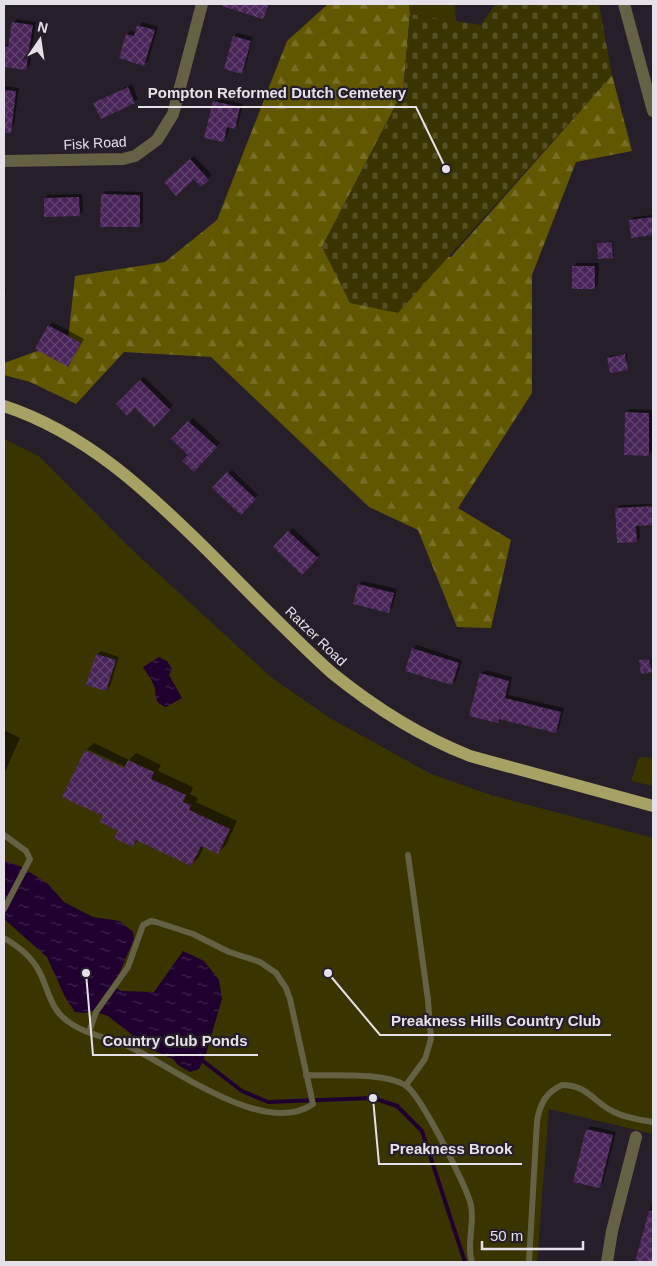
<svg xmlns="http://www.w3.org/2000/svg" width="657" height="1266" viewBox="0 0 657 1266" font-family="Arial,sans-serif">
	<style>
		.green { fill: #3a3400 }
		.forest { fill: url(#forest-firs) }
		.cemetery { fill: url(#cemetery-stones) }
		.water { fill: url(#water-ripples) }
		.shadow { fill: #0007; fill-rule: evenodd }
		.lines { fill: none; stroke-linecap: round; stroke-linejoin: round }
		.stream { stroke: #20002e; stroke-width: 4 }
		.building { fill: url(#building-cross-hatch) }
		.service { stroke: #656145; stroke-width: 6 }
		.minor { stroke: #656145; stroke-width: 12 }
		.tertiary { stroke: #656145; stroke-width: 12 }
		.primary { stroke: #a8a164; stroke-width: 12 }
		.labels { text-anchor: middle; stroke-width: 4.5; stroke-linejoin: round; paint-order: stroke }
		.street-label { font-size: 14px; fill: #e6e1e9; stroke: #261f2a }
		.leader { fill: none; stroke: #e6e1e9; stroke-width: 2 }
		.callout-dot { fill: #e6e1e9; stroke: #261f2a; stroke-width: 2 }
		.callout-label { font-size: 15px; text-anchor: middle; font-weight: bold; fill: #e6e1e9; stroke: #261f2a; stroke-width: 4.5; stroke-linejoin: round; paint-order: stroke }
	</style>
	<defs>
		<pattern id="forest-firs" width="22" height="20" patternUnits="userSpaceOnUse" patternTransform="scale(1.25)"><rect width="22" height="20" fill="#605700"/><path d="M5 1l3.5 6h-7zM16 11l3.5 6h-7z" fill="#776f25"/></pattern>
		<pattern id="cemetery-stones" width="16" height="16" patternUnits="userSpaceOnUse" patternTransform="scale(1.25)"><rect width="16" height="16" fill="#3a3400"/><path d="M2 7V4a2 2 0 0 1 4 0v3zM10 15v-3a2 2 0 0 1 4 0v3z" fill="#565125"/></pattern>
		<pattern id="water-ripples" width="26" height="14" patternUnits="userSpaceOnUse" patternTransform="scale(1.25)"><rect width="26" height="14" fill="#20002e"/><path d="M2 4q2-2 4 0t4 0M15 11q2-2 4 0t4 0" fill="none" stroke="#40254c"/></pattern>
		<pattern id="building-cross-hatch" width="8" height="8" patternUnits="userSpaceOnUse" patternTransform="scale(1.25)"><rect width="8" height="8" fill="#482458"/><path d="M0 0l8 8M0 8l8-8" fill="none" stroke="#624470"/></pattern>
	</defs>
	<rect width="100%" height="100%" fill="#261f2a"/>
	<g class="green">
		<polygon points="409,4 455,4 456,22 410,14"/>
		<polygon points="4,439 39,456 128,546 272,678 330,718 431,774 491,795 653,838 653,1134 549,1109 537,1262 4,1262"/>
		<polygon points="639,757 653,758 653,786 631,781"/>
	</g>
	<polygon class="forest" points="328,4 409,4 410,14 403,91 322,247 451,257 612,75 632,151 576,162 532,275 532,393 458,508 511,540 491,628 457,627 418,530 369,507 211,357 124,352 76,404 30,382 4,375 4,363 68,340 75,276 165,262 217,220 287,41"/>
	<polygon class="cemetery" points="495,4 599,4 612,75 398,313 350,303 322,247 403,92 410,14 481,25"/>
	<g class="water">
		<path d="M159,657L167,661L172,669L169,675L182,698L166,707C155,703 156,698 155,689C154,682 146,673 143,667Z"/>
		<polygon points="4,861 22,867 48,884 64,902 93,917 120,921 133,932 134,939 114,986 121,991 154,992 183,951 204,961 219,980 222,999 206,1054 199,1069 190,1072 178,1065 173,1059 150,1049 108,1016 93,1011 84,1013 75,1012 65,997 47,957 4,919"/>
	</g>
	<g class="shadow">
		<polygon points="241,4 270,4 263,18 239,10"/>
		<polygon points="17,19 36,22 30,65 26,68 4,65 4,46 10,43 13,23"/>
		<polygon points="142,22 158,27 148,61 144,64 127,34 131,31 136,32"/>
		<polygon points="237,33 253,37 245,69 241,72 234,37"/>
		<polygon points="132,84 138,99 101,117 95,103"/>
		<polygon points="4,86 19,88 14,124 11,128 4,127"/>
		<polygon points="218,98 243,104 238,124 234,127 230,126 227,137 223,141 206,137 215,101"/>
		<polygon points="194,156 212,175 201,185 194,178 165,182"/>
		<polygon points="106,191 143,192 143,222 139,226 102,195"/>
		<polygon points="82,194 83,211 79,215 45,198 48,195"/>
		<polygon points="653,215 653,234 632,236 630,221 634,217"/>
		<polygon points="613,241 614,255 613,257 598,243"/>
		<polygon points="577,263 599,263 598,284 595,288 573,267"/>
		<polygon points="4,288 6,288 4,306"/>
		<polygon points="52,322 84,339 68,366 49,326"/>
		<polygon points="627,354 627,368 609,358 610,356"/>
		<polygon points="144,377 173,405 154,425 135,406 117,404"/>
		<polygon points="630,409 652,410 652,451 648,455 626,413"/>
		<polygon points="193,418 220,443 194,470 190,455 173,439"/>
		<polygon points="232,470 258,495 241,513 214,488"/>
		<polygon points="653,504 653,524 639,525 640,537 636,541 616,509 620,505"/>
		<polygon points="293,528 320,554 302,573 275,547"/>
		<polygon points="363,581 397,589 392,608 388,612 359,584"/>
		<polygon points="417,645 462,660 456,680 452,684 413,649"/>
		<polygon points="101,651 119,657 110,686 106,690 88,684 97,654"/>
		<polygon points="650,658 652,670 651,671 640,661"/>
		<polygon points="485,670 512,677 508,695 564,708 559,728 555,732 501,719 498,722 481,674"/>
		<polygon points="4,730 20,738 4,774"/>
		<path d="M94,743L129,760L136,753L161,765L158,771L193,787L190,794L198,798L196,802L237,821L226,845L218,853L204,846L199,857L191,865L138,840L133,845L104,816L86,750ZM87,749L130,769L129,772L87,752Z"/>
		<polygon points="591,1126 616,1132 603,1183 599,1187 587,1129"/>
		<polygon points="653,1198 653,1262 636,1262"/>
	</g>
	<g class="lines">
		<polyline class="stream" points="203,1061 242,1091 268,1102 373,1098 397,1106 422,1131 465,1262"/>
	</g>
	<g class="building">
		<polygon points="222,4 269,4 263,19 222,6"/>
		<polygon points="12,22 33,25 26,70 4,67 4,46 8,47"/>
		<polygon points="137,25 155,30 144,66 119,58 126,34 134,36"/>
		<polygon points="233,36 251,41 242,74 224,69"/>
		<polygon points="128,87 135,103 101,119 93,103"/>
		<polygon points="4,90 16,91 11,133 4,132"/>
		<polygon points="213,101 240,107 235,129 227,127 224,142 204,138"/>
		<polygon points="190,159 209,180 201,187 194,179 176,196 164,182"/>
		<polygon points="101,194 140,195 140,227 100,227"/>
		<polygon points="79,197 80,216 44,217 44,198"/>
		<polygon points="653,217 653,235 631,238 629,220"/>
		<polygon points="612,242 613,258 598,259 597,243"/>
		<rect x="572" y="266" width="23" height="23"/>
		<polygon points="48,325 81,343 68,367 35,349"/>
		<polygon points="625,354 628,370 610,373 607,358"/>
		<polygon points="140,380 170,410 154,427 135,408 127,416 116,404"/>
		<polygon points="625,412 649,413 649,456 624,455"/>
		<polygon points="188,421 217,447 194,472 182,461 188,455 171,439"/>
		<polygon points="227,472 256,499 241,515 212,488"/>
		<polygon points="653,506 653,525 636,526 637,542 617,543 615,508"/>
		<polygon points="288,531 318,558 302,575 273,547"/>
		<polygon points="358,584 394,593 389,613 353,604"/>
		<polygon points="412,648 459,663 452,685 405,671"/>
		<polygon points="96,654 116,660 106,691 86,685"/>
		<polygon points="649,659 652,672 641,674 639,660"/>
		<polygon points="480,673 509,681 505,698 561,712 556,733 499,719 498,723 469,716"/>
		<polygon points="85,750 124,768 128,760 154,772 151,779 186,795 183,802 191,805 189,810 230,829 218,854 201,846 191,866 136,840 133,847 114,838 118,831 100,822 103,816 62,797"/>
		<polygon points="586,1129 613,1135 600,1188 573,1182"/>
		<polygon points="649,1211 653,1211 653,1262 635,1262"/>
	</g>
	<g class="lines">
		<g class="service">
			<polyline points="4,835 26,851 30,859 4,909"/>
			<path d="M4,938C18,946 31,956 39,971C48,988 50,1008 66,1020C86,1036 114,1038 136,1050C178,1071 266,1137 313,1104L290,999L286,988L276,973L260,962L229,952L193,934L156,922L151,921L143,925L128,967L96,1012L89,1032"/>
			<path d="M306,1075C333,1076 382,1072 405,1085C420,1093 467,1187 471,1205C475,1223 466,1245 472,1262"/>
			<polyline points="406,1085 425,1059 431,1039 428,1000 408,855"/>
			<path d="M529,1262L537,1121C540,1104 546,1092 562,1085C588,1085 593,1102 614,1112C626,1118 640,1120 653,1122"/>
		</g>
		<g class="minor">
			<polyline points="4,161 123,159 135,156 157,140 173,114 202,4"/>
			<polyline points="607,1262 612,1231 636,1137"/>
		</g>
		<polyline class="tertiary" points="624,4 653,111"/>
		<path class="primary" d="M4,406C86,433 147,491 207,550C248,591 289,634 332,673C374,707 419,736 470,756L653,806"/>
	</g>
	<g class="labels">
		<g class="street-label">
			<text transform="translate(95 143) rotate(-3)" y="5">Fisk Road</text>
			<text transform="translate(316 636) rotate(44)" y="5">Ratzer Road</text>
		</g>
	</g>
	<path class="leader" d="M446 169L416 107H138M328 973L380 1035H611M86 973L93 1055H258M373 1098L379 1164H522"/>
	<g class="callout-dot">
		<circle cx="446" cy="169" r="5"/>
		<circle cx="328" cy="973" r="5"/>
		<circle cx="86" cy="973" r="5"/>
		<circle cx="373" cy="1098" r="5"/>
	</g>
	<g class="callout-label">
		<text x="277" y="98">Pompton Reformed Dutch Cemetery</text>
		<text x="496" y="1026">Preakness Hills Country Club</text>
		<text x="175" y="1046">Country Club Ponds</text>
		<text x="451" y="1154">Preakness Brook</text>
	</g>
	<rect width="657" height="1266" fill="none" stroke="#e6e1e9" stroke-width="10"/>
	<g transform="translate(40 40) rotate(13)" stroke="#261f2a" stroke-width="4" paint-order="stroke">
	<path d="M0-4L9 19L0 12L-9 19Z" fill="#e6e1e9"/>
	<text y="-8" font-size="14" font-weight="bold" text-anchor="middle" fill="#e6e1e9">N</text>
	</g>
	<path d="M482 1241v8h101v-8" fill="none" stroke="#e6e1e9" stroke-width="2.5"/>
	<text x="490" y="1241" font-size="15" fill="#e6e1e9" stroke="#261f2a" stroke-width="4" paint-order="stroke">50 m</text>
</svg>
